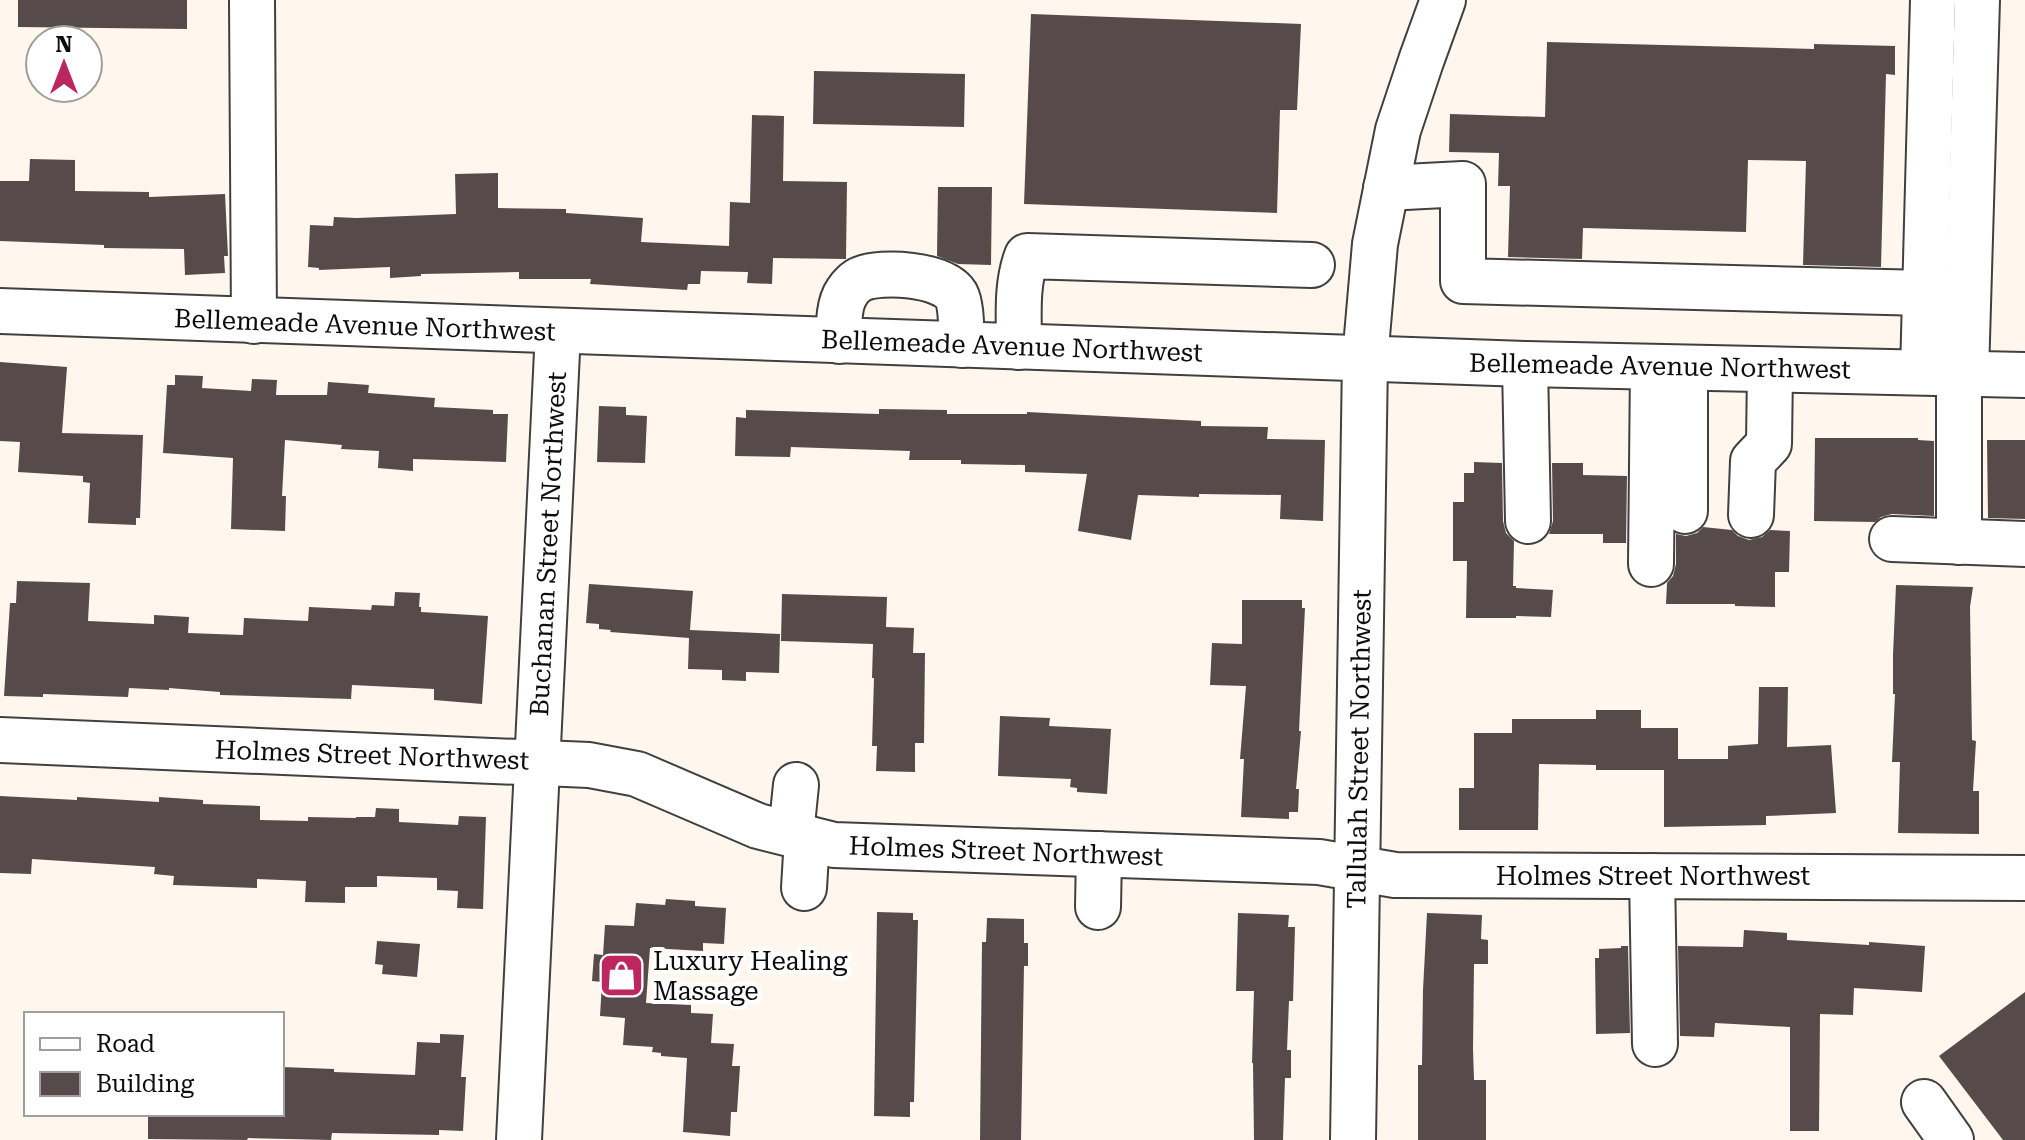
<svg xmlns="http://www.w3.org/2000/svg" width="2025" height="1140" viewBox="0 0 2025 1140" font-family="'Roboto Serif',serif">
	<style>
		.building { fill: #564b4a }
		.lines { fill: none; stroke-linecap: round; stroke-linejoin: round }
		.minor-casing { stroke: #404040; stroke-width: 48 }
		.minor { stroke: #fff; stroke-width: 44 }
		.labels { text-anchor: middle; stroke-width: 8; stroke-linejoin: round; paint-order: stroke }
		.street-label { font-size: 26px; fill: #0d0d0d; stroke: #fff }
		.poi-label { font-size: 26px; fill: #0d0d0d; stroke: #fff; text-anchor: start }
	</style>
	<rect width="100%" height="100%" fill="#fff6ee"/>
	<g class="building">
		<polygon points="18,0 187,0 187,29 18,27"/>
		<polygon points="1031,14 1301,24 1297,110 1280,110 1277,213 1024,204"/>
		<polygon points="1547,42 1814,49 1814,44 1895,46 1895,75 1886,74 1881,267 1803,265 1806,161 1748,160 1746,232 1583,228 1582,259 1508,257 1510,186 1498,186 1499,153 1449,152 1450,114 1545,117"/>
		<polygon points="814,71 965,74 964,127 813,124"/>
		<polygon points="752,115 784,116 783,181 847,182 846,259 773,258 772,284 747,283 748,272 701,271 700,284 688,284 687,290 590,284 591,279 519,279 519,272 421,274 421,276 390,278 390,267 319,270 319,268 308,267 310,225 333,226 334,217 357,218 456,214 455,174 498,173 498,208 566,209 566,213 643,218 641,242 729,246 730,202 750,203"/>
		<polygon points="30,159 75,160 75,191 149,192 149,197 225,194 228,256 224,256 225,273 185,275 184,249 104,248 104,245 0,241 0,181 29,181"/>
		<polygon points="938,187 992,187 991,265 958,264 937,256"/>
		<polygon points="0,362 67,367 62,433 143,435 140,518 136,518 136,525 88,523 90,483 83,482 83,476 18,472 20,442 0,441"/>
		<polygon points="175,375 203,376 202,388 251,391 252,379 277,380 276,395 327,395 328,382 369,385 368,393 435,398 434,407 493,410 493,414 508,414 506,462 413,459 413,471 378,468 379,451 341,449 342,445 285,440 282,496 286,496 285,531 231,529 233,458 163,453 167,385 175,385"/>
		<polygon points="599,406 626,407 626,415 647,416 645,463 597,462"/>
		<polygon points="879,409 947,410 947,414 1027,414 1027,412 1201,421 1201,426 1268,427 1267,439 1325,440 1323,521 1280,519 1281,495 1199,494 1199,497 1138,495 1131,540 1078,531 1087,474 1025,472 1025,465 961,464 961,460 909,460 910,451 791,447 790,457 735,456 736,417 746,418 746,410 879,414"/>
		<polygon points="1815,438 1918,438 1918,440 1934,441 1934,516 1892,514 1881,517 1875,522 1814,521"/>
		<polygon points="1987,440 2025,440 2025,519 1988,518"/>
		<polygon points="1474,462 1502,463 1503,521 1506,533 1514,541 1513,586 1516,586 1516,588 1553,590 1551,617 1516,616 1516,618 1466,618 1467,561 1453,561 1453,502 1464,502 1464,473 1474,473"/>
		<polygon points="1552,463 1583,463 1583,475 1627,476 1626,543 1603,543 1603,534 1549,534 1553,521"/>
		<polygon points="1703,527 1732,530 1738,536 1749,540 1762,537 1770,530 1790,531 1789,572 1775,572 1775,607 1735,606 1735,604 1666,604 1667,583 1673,576 1676,564 1676,534 1686,536 1697,533"/>
		<polygon points="17,581 90,583 88,621 154,624 154,615 189,617 188,633 243,635 244,618 308,621 309,607 371,610 372,605 394,606 395,592 420,593 419,607 421,607 421,612 488,616 482,704 434,700 434,689 352,685 351,699 220,695 220,692 169,688 169,690 129,688 128,697 43,694 43,697 4,696 10,603 16,603"/>
		<polygon points="589,584 693,591 690,630 780,634 779,673 746,672 746,681 722,680 722,670 688,669 689,638 610,632 611,630 599,629 599,624 586,623"/>
		<polygon points="1896,585 1973,587 1970,607 1972,740 1976,741 1973,791 1979,791 1979,834 1898,833 1900,762 1892,762 1895,694 1893,694 1893,655"/>
		<polygon points="782,594 887,597 886,627 914,628 913,653 925,653 924,743 915,743 915,772 876,771 877,746 872,746 874,678 872,678 873,644 781,641"/>
		<polygon points="1242,600 1302,600 1302,608 1305,608 1299,731 1301,731 1296,789 1299,789 1298,812 1289,812 1289,819 1241,817 1244,759 1240,759 1246,686 1210,685 1212,643 1242,644"/>
		<polygon points="1759,687 1788,687 1787,747 1831,745 1836,813 1766,816 1766,825 1664,827 1664,770 1596,770 1596,765 1539,764 1538,830 1459,830 1459,788 1474,788 1474,733 1512,733 1512,719 1596,719 1596,710 1641,710 1641,728 1678,728 1678,759 1728,759 1728,746 1758,744"/>
		<polygon points="1000,716 1050,718 1049,726 1111,729 1107,794 1077,792 1077,788 1070,787 1071,779 998,776"/>
		<polygon points="0,796 77,800 77,797 159,802 159,797 203,800 203,804 260,806 260,820 308,821 308,817 356,818 356,817 375,817 376,808 399,809 399,822 458,825 459,816 486,817 483,909 457,908 458,891 437,890 437,878 377,876 377,887 345,887 345,903 305,902 306,881 257,879 257,888 173,885 174,876 154,874 155,867 32,859 31,874 0,873"/>
		<polygon points="666,899 695,901 695,906 726,908 724,944 703,943 703,951 650,948 646,1003 691,1005 691,1013 713,1014 711,1043 734,1044 732,1066 740,1066 737,1112 731,1112 730,1136 683,1132 687,1058 661,1056 661,1053 652,1052 653,1047 623,1045 625,1018 600,1016 602,982 592,981 594,954 603,955 605,925 634,926 636,903 665,905"/>
		<polygon points="877,912 913,913 913,920 918,920 914,1102 910,1102 910,1117 874,1116"/>
		<polygon points="1238,913 1289,915 1288,927 1295,927 1293,1001 1289,1001 1287,1050 1291,1050 1291,1078 1285,1078 1283,1140 1254,1140 1253,1063 1252,1063 1254,991 1236,991"/>
		<polygon points="1427,913 1482,915 1481,939 1488,940 1488,964 1474,964 1473,1049 1474,1080 1486,1080 1486,1140 1418,1140 1418,1065 1422,1065 1423,990"/>
		<polygon points="987,918 1024,919 1024,943 1028,943 1028,966 1024,966 1021,1140 980,1140 982,942 986,942"/>
		<polygon points="1744,930 1787,933 1787,940 1869,945 1869,942 1925,946 1922,992 1854,988 1853,1015 1820,1014 1819,1131 1790,1131 1790,1027 1715,1023 1714,1037 1680,1036 1678,946 1743,947"/>
		<polygon points="377,941 420,944 417,977 382,974 383,965 375,964"/>
		<polygon points="1621,946 1628,946 1630,1033 1596,1034 1595,958 1599,958 1599,949 1621,948"/>
		<polygon points="2025,992 2025,1140 2003,1140 1939,1056"/>
		<polygon points="440,1034 464,1035 461,1077 466,1077 463,1131 439,1130 439,1135 332,1133 331,1140 248,1138 247,1140 148,1139 148,1114 282,1114 282,1067 334,1069 334,1072 415,1075 417,1042 440,1043"/>
	</g>
	<g class="lines">
		<defs>
			<g id="minor">
				<polyline points="252,0 254,321"/>
				<polyline points="1386,188 1463,184 1463,281 1925,293"/>
				<polyline points="0,311 1525,364 2025,375"/>
				<path d="M839,341C839,325 838,305 847,292C850,287 856,281 861,279C881,270 943,274 956,295C962,306 961,333 962,345"/>
				<path d="M1019,347C1019,317 1016,284 1027,256L1312,265"/>
				<polyline points="1525,364 1528,521"/>
				<polyline points="1685,368 1685,511"/>
				<polyline points="1923,372 1933,0"/>
				<polyline points="1966,373 1977,0"/>
				<polyline points="1751,515 1753,461 1769,444 1770,370"/>
				<polyline points="1892,539 2025,544"/>
				<polyline points="1959,542 1959,373"/>
				<polyline points="1651,564 1653,367"/>
				<polyline points="0,740 589,765 637,774 758,826 834,845 1319,862 1395,875 2025,878"/>
				<polyline points="791,834 796,785"/>
				<polyline points="1652,876 1655,1044"/>
				<polyline points="804,888 807,838"/>
				<polyline points="1098,907 1099,854"/>
				<polyline points="1924,1102 1951,1140"/>
				<polyline points="519,1140 558,331"/>
				<polyline points="1353,1140 1365,359 1375,244 1398,130 1421,61 1443,0"/>
			</g>
		</defs>
		<use href="#minor" class="minor-casing"/>
		<use href="#minor" class="minor"/>
	</g>
	<defs>
		<symbol id="shop-square" viewBox="-11 -11 22 22"><rect x="-9" y="-9" width="18" height="18" rx="4" fill="#bb275e" stroke="#fff"/><path d="M-5-2.5h2.3a2.7 3.5 0 0 1 5.4 0H5L5.5 6h-11ZM-1.5-2.5h3a1.5 2.3 0 0 0-3 0Z" fill="#fff"/></symbol>
	</defs>
	<g fill-rule="evenodd">
		<use href="#shop-square" x="596" y="950" width="51" height="51"/>
	</g>
	<g class="labels">
		<g class="street-label">
			<text transform="translate(365 325) rotate(2)" y="9">Bellemeade Avenue Northwest</text>
			<text transform="translate(1012 346) rotate(2)" y="9">Bellemeade Avenue Northwest</text>
			<text transform="translate(1660 366) rotate(1)" y="9">Bellemeade Avenue Northwest</text>
			<text transform="translate(548 544) rotate(-87)" y="9">Buchanan Street Northwest</text>
			<text transform="translate(1359 749) rotate(-89)" y="9">Tallulah Street Northwest</text>
			<text transform="translate(372 755) rotate(2)" y="9">Holmes Street Northwest</text>
			<text transform="translate(1006 851) rotate(2)" y="9">Holmes Street Northwest</text>
			<text x="1653" y="885">Holmes Street Northwest</text>
		</g>
		<g class="poi-label">
			<text x="653" y="970">Luxury Healing<tspan x="653" dy="30">Massage</tspan></text>
		</g>
	</g>
	<rect x="24" y="1012" width="260" height="104" fill="#ffffff" stroke="#9e9e9e" stroke-width="2"/>
	<rect x="40" y="1038" width="40" height="12" fill="#ffffff" stroke="#9e9e9e" stroke-width="2"/>
	<text x="96" y="1052" font-size="24" fill="#0d0d0d">Road</text>
	<rect x="40" y="1072" width="40" height="24" fill="#564b4a" stroke="#9e9e9e" stroke-width="2"/>
	<text x="96" y="1092" font-size="24" fill="#0d0d0d">Building</text>
	<g transform="translate(64 64)"><circle r="38" fill="#ffffff" stroke="#9e9e9e" stroke-width="2"/>
	<path d="M0-6L14 30L0 20L-14 30Z" fill="#bb275e"/>
	<text y="-12" font-size="22" font-weight="bold" text-anchor="middle" fill="#0d0d0d">N</text>
	</g>
</svg>
